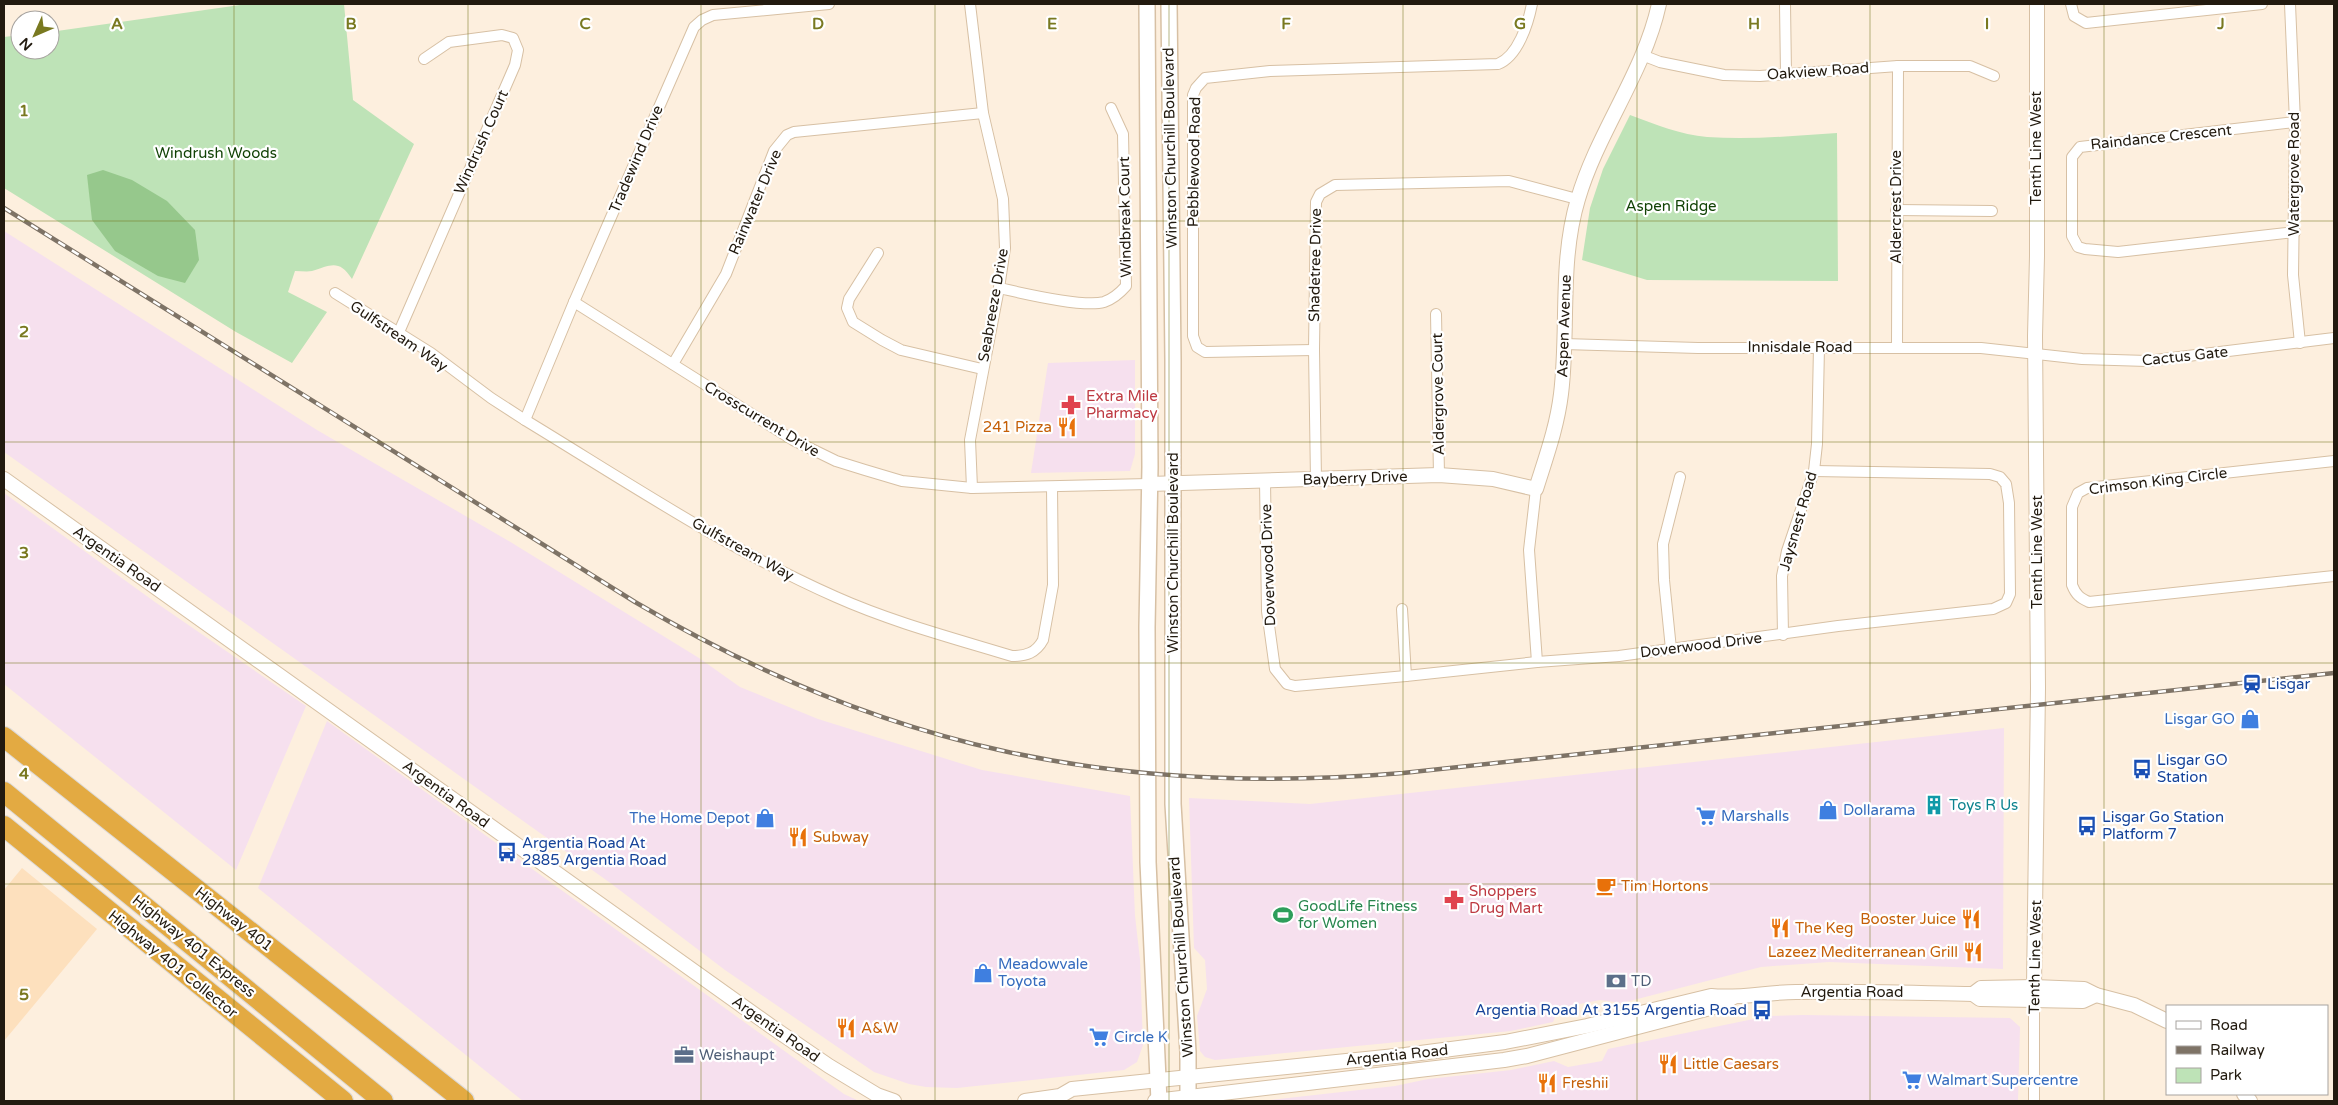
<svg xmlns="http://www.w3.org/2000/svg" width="2338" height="1105" viewBox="0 0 2338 1105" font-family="'Varela Round',sans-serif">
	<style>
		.commercial { fill: #f6e0ee }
		.built { fill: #fde0bd }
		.green { fill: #bee3b7 }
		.forest { fill: #96c88c }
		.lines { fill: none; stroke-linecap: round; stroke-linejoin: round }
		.minor-casing { stroke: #d7c0a4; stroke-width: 12 }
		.tertiary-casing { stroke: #d7c0a4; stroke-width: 16 }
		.secondary-casing { stroke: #d7c0a4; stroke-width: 18 }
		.motorway-casing { stroke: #dcdad9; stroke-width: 22 }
		.minor { stroke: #fff; stroke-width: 10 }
		.tertiary { stroke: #fff; stroke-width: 14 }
		.secondary { stroke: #fff; stroke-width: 15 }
		.motorway { stroke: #e3aa42; stroke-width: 20 }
		.rail-casing { stroke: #7e7366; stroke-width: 4.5 }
		.rail { stroke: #fff; stroke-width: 2.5; stroke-dasharray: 8; stroke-linecap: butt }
		.grid { fill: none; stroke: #797920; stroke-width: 1; stroke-opacity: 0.55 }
		.labels { text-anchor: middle; stroke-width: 4.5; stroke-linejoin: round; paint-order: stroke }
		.street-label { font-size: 15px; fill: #221a0f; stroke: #fff }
		.park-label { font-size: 15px; fill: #114205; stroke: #fff }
		.health-label { font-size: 15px; fill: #be3a42; stroke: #fff; text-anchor: start }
		.food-label { font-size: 15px; fill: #c56008; stroke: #fff; text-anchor: start }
		.transit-label { font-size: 15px; fill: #164399; stroke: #fff; text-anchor: start }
		.shop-label { font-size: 15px; fill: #366cbe; stroke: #fff; text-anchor: start }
		.culture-label { font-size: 15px; fill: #0d838f; stroke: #fff; text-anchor: start }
		.leisure-label { font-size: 15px; fill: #27864d; stroke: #fff; text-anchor: start }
		.service-label { font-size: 15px; fill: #4e5e75; stroke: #fff; text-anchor: start }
		.grid-label { font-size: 16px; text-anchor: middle; font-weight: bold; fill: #797920; stroke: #fff; stroke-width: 4.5; stroke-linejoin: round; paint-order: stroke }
	</style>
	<rect width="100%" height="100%" fill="#fdefde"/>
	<g class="commercial">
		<polygon points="4,231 317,430 507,540 699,658 740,687 818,719 982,770 1130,796 1135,916 1140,959 1143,1045 1137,1062 1124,1070 957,1088 926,1087 909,1084 874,1072 725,970 609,882 4,452"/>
		<polygon points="1135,360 1135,454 1130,471 1031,473 1048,363"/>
		<polygon points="4,493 155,602 306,706 236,870 4,684"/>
		<polygon points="327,721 844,1094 859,1101 523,1101 258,888"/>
		<polygon points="2004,728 2003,969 1829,962 1761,967 1622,1003 1600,1000 1559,1008 1553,1022 1511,1031 1215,1060 1205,1057 1200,1051 1197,1016 1207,989 1205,960 1194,948 1189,798 1310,804"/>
		<polygon points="1803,1015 2010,1018 2020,1027 2018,1101 1260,1101 1395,1086 1428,1079 1511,1070 1554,1061 1568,1067 1602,1061 1608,1049 1768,1016"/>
	</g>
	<polygon class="built" points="22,868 97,929 4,1041 4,890"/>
	<g class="green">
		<path d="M247,4H344L353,100L414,144L352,279C339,259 331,265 312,271C307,272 301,271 295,271L288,292L327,312L292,363L236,332L4,188V37L20,35V50H50V32Z"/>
		<path d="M1630,115C1655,124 1681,135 1707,137C1750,140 1794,136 1837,133L1838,281L1647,280L1582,260L1590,208L1603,169Z"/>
	</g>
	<polygon class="forest" points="103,170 132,180 167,201 195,230 199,260 185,283 158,276 115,251 92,220 87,175"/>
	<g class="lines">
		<defs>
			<g id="minor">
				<polyline points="970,4 983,113 1003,199 1005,248 999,288 970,440 972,488"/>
				<polyline points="1785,4 1786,74"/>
				<polyline points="2071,4 2074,16 2086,23 2262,4"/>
				<polyline points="2290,4 2295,122 2293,275 2300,343"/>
				<polyline points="1642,55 1660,62 1724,75 1760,76 1898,66 1970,66 1994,76"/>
				<polyline points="1896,210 1992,211"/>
				<polyline points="2295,232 2118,252 2085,249 2078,247 2072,236 2072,157 2080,147 2295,122"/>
				<polyline points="878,253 849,299 847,308 853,322 882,340 901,350 982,369"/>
				<path d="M999,288C1022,293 1083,308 1104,302C1113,299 1119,294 1126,286L1123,134L1111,108"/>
				<path d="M335,293L431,353L491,398L525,420C627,482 727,549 836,597C892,622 953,638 1012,656C1026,656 1036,653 1043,640L1053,585L1052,487"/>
				<polyline points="574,302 793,440 836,461 865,470 902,481 972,488 1149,484"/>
				<polyline points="1436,314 1439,475"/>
				<polyline points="399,332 515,65 518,50 513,38 502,35 449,42 424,59"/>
				<polyline points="1564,344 1698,348 1981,348 2082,359 2147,361 2334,338"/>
				<polyline points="1897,348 1898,66"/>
				<path d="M1314,350L1205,352L1197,347L1193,336V95L1196,88L1205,78L1270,71L1498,64C1518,56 1528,24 1532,4"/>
				<polyline points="673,364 726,274 774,151 787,135 794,132 983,113"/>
				<polyline points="525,420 574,302 694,27 702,20 713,15 829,4"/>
				<path d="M2334,461L2087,488L2078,493L2072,507V585C2076,595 2080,598 2089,602L2334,576"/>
				<polyline points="1316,480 1314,350 1316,202 1320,194 1335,185 1509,181 1577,199"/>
				<polyline points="1265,481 1267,611 1275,669 1287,684 1295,686 1406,676 1537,662 1619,656 1838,626 1993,609 2006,603 2010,594 2009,503 2006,484 2000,477 1990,474 1814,471"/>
				<polyline points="1536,489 1529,550 1537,662"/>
				<polyline points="1402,609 1406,676"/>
				<polyline points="1783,635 1782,576 1787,551 1814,471 1817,444 1819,347"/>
				<polyline points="1671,649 1664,580 1663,544 1680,477"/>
				<polyline points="2034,1101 2034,995"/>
			</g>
			<g id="tertiary">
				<polyline points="4,479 772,1027 829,1066 877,1095 894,1101"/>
				<path d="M1149,484L1439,475L1493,479L1536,489C1546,457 1557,427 1561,394C1569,329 1559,262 1578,199C1598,131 1644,73 1659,4"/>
				<polyline points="2034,987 2038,688 2035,336 2037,256 2037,4"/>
				<polyline points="1973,994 1981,988 2034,987 2084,989 2096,995 2134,1005 2167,1021"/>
				<polyline points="2244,1094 2250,1101"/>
				<path d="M1025,1101L1060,1096L1072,1089L1405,1055L1505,1042L1587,1026L1711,996C1740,999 1767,992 1796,992C1855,991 1914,993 1973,994L1980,999L2083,1001L2096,995"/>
				<polyline points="1155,1101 1504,1060 1527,1056 1714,1007 1732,998"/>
			</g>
			<g id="secondary">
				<polyline points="1147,4 1150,467 1147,627 1148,862 1159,1101"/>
				<polyline points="1169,4 1173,360 1173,804 1188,1052 1188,1101"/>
			</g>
			<g id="motorway">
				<polyline points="4,737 464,1101"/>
				<polyline points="4,792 383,1101"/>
				<polyline points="4,826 343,1101"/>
			</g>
		</defs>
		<use href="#minor" class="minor-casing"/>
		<use href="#tertiary" class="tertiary-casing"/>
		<use href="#secondary" class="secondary-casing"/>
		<use href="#motorway" class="motorway-casing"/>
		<use href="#minor" class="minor"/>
		<use href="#tertiary" class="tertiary"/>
		<use href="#secondary" class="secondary"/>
		<use href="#motorway" class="motorway"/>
		<defs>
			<path id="rail" d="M4,208L635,602C883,748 1117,797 1403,773L2334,673"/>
		</defs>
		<use href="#rail" class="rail-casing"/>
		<use href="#rail" class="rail"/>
	</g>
	<path class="grid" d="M234,4V1101M468,4V1101M701,4V1101M935,4V1101M1169,4V1101M1403,4V1101M1637,4V1101M1870,4V1101M2104,4V1101M4,221H2334M4,442H2334M4,663H2334M4,884H2334"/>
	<defs>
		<symbol id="pharmacy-bare" viewBox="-9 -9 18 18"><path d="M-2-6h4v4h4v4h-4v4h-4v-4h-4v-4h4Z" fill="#e0444e" stroke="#fff" stroke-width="2.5" paint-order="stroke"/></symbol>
		<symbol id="restaurant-bare" viewBox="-9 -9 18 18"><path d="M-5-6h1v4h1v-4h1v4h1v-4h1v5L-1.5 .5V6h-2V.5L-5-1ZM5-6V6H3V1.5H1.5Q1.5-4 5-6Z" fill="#e8710a" stroke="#fff" stroke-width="2.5" paint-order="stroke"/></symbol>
		<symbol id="station-bare" viewBox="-9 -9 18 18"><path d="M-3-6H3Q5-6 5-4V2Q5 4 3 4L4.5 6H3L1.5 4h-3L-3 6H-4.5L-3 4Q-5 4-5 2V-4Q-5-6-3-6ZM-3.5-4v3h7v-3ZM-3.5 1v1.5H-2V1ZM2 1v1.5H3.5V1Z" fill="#1a4fb4" stroke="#fff" stroke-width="2.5" paint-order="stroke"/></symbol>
		<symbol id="shop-bare" viewBox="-9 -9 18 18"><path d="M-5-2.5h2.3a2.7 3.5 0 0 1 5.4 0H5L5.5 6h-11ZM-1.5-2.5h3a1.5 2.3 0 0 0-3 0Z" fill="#3f7fe0" stroke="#fff" stroke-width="2.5" paint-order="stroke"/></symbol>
		<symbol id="bus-bare" viewBox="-9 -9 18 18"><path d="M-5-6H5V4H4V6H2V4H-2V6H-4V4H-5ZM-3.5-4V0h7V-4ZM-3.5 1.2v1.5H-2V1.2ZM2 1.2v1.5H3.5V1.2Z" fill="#1a4fb4" stroke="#fff" stroke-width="2.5" paint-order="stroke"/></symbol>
		<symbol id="building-bare" viewBox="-9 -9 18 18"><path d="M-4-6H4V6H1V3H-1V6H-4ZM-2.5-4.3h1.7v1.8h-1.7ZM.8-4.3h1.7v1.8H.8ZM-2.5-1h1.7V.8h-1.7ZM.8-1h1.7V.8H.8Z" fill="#0f9aa8" stroke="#fff" stroke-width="2.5" paint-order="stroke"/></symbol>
		<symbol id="supermarket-bare" viewBox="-9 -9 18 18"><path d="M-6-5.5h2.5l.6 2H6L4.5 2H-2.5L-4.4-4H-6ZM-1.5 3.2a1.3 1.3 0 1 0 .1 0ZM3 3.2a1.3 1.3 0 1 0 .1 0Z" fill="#3f7fe0" stroke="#fff" stroke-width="2.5" paint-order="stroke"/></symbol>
		<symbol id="cafe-bare" viewBox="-9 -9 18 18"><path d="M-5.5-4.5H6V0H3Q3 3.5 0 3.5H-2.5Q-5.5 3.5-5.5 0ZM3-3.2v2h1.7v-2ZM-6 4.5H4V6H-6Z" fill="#e8710a" stroke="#fff" stroke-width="2.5" paint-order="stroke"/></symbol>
		<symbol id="stadium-bare" viewBox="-9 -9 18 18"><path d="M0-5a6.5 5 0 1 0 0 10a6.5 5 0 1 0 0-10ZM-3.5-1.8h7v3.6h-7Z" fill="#2e9e5b" stroke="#fff" stroke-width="2.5" paint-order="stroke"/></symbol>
		<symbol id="bank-bare" viewBox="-9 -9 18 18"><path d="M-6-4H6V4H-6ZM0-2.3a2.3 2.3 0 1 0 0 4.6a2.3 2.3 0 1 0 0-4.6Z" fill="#5c6f8a" stroke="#fff" stroke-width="2.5" paint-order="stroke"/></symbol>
		<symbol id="office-bare" viewBox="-9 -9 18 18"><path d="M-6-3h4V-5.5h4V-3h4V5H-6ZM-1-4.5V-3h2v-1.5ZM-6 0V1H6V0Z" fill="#5c6f8a" stroke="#fff" stroke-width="2.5" paint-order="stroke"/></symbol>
	</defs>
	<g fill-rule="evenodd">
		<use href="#pharmacy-bare" x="1057" y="391" width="28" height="28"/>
		<use href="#restaurant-bare" x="1053" y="413" width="28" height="28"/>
		<use href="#station-bare" x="2238" y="670" width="28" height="28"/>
		<use href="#shop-bare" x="2236" y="705" width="28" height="28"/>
		<use href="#bus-bare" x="2128" y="755" width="28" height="28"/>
		<use href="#building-bare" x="1920" y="791" width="28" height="28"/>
		<use href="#shop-bare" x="1814" y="796" width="28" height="28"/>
		<use href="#supermarket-bare" x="1692" y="802" width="28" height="28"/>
		<use href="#shop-bare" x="751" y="804" width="28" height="28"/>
		<use href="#bus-bare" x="2073" y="812" width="28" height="28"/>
		<use href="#restaurant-bare" x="784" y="823" width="28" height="28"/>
		<use href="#bus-bare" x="493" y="838" width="28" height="28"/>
		<use href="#cafe-bare" x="1592" y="872" width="28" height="28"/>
		<use href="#pharmacy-bare" x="1440" y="886" width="28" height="28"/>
		<use href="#stadium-bare" x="1269" y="901" width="28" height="28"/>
		<use href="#restaurant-bare" x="1957" y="905" width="28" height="28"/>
		<use href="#restaurant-bare" x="1766" y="914" width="28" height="28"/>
		<use href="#restaurant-bare" x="1959" y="938" width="28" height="28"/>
		<use href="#shop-bare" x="969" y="959" width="28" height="28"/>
		<use href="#bank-bare" x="1602" y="967" width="28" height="28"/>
		<use href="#bus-bare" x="1748" y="996" width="28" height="28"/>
		<use href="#restaurant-bare" x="832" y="1014" width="28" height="28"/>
		<use href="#supermarket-bare" x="1085" y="1023" width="28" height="28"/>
		<use href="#office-bare" x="670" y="1041" width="28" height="28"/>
		<use href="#restaurant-bare" x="1654" y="1050" width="28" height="28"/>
		<use href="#supermarket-bare" x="1898" y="1066" width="28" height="28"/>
		<use href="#restaurant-bare" x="1533" y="1069" width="28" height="28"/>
	</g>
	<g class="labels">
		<g class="street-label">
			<text transform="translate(1818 71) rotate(-4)" y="5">Oakview Road</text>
			<text transform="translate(2161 137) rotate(-6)" y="5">Raindance Crescent</text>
			<text transform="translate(481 142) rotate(-66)" y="5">Windrush Court</text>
			<text transform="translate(1170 148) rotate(-91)" y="5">Winston Churchill Boulevard</text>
			<text transform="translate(2036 148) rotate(-90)" y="5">Tenth Line West</text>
			<text transform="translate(636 159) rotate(-67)" y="5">Tradewind Drive</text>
			<text transform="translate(1194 162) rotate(-89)" y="5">Pebblewood Road</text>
			<text transform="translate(2294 174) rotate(-90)" y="5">Watergrove Road</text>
			<text transform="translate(755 202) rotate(-67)" y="5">Rainwater Drive</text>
			<text transform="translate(1896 207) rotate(-90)" y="5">Aldercrest Drive</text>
			<text transform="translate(1125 217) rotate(-91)" y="5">Windbreak Court</text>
			<text transform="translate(1315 265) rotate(-89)" y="5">Shadetree Drive</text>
			<text transform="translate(993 305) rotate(-80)" y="5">Seabreeze Drive</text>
			<text transform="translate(1564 326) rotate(-88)" y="5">Aspen Avenue</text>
			<text transform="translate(399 336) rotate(34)" y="5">Gulfstream Way</text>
			<text x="1800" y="352">Innisdale Road</text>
			<text transform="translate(2185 356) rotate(-6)" y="5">Cactus Gate</text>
			<text transform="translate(1438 394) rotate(-91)" y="5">Aldergrove Court</text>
			<text transform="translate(762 419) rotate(31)" y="5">Crosscurrent Drive</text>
			<text transform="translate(1355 478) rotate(-2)" y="5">Bayberry Drive</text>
			<text transform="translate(2158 481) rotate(-7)" y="5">Crimson King Circle</text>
			<text transform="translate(1798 521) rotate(-74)" y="5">Jaysnest Road</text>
			<text transform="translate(743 549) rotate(29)" y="5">Gulfstream Way</text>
			<text transform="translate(2037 552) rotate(-90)" y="5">Tenth Line West</text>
			<text transform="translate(1173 553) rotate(-90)" y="5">Winston Churchill Boulevard</text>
			<text transform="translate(117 559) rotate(35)" y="5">Argentia Road</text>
			<text transform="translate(1268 565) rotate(-92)" y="5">Doverwood Drive</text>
			<text transform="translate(1701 645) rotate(-7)" y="5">Doverwood Drive</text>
			<text transform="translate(446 794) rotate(36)" y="5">Argentia Road</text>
			<text transform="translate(234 919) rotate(38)" y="5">Highway 401</text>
			<text transform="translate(194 946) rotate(39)" y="5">Highway 401 Express</text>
			<text transform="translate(1181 957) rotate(-94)" y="5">Winston Churchill Boulevard</text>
			<text transform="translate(2035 957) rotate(-89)" y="5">Tenth Line West</text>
			<text transform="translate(173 964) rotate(39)" y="5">Highway 401 Collector</text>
			<text x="1852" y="997">Argentia Road</text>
			<text transform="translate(776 1029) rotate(35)" y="5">Argentia Road</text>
			<text transform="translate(1397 1055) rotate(-6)" y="5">Argentia Road</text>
		</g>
		<g class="park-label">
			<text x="216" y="158">Windrush Woods</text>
			<text x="1671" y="211">Aspen Ridge</text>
		</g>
		<g class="health-label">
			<text x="1086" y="401">Extra Mile<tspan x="1086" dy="17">Pharmacy</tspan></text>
			<text x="1469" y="896">Shoppers<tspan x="1469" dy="17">Drug Mart</tspan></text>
		</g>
		<g class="food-label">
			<text x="1052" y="432" text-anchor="end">241 Pizza</text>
			<text x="813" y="842">Subway</text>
			<text x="1621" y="891">Tim Hortons</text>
			<text x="1956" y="924" text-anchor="end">Booster Juice</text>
			<text x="1795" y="933">The Keg</text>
			<text x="1958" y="957" text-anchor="end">Lazeez Mediterranean Grill</text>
			<text x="861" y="1033">A&amp;W</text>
			<text x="1683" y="1069">Little Caesars</text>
			<text x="1562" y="1088">Freshii</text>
		</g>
		<g class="transit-label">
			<text x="2267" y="689">Lisgar</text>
			<text x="2157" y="765">Lisgar GO<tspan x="2157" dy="17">Station</tspan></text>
			<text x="2102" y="822">Lisgar Go Station<tspan x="2102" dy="17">Platform 7</tspan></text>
			<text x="522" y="848">Argentia Road At<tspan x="522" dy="17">2885 Argentia Road</tspan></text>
			<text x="1747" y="1015" text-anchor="end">Argentia Road At 3155 Argentia Road</text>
		</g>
		<g class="shop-label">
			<text x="2235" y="724" text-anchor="end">Lisgar GO</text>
			<text x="1843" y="815">Dollarama</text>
			<text x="1721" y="821">Marshalls</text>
			<text x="750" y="823" text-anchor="end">The Home Depot</text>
			<text x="998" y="969">Meadowvale<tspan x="998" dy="17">Toyota</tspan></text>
			<text x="1114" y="1042">Circle K</text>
			<text x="1927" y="1085">Walmart Supercentre</text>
		</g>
		<g class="culture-label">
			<text x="1949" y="810">Toys R Us</text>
		</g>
		<g class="leisure-label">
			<text x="1298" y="911">GoodLife Fitness<tspan x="1298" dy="17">for Women</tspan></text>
		</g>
		<g class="service-label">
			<text x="1631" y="986">TD</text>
			<text x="699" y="1060">Weishaupt</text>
		</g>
	</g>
	<g class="grid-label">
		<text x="117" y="29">A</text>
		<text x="351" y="29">B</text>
		<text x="585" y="29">C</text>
		<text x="818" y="29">D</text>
		<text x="1052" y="29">E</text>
		<text x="1286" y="29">F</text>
		<text x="1520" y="29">G</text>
		<text x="1754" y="29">H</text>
		<text x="1987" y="29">I</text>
		<text x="2221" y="29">J</text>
		<text x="24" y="116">1</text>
		<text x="24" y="337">2</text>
		<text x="24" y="558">3</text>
		<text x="24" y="779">4</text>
		<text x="24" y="1000">5</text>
	</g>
	<rect width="2338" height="1105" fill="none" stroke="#221a0f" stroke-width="10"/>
	<rect x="2166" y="1005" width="162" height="90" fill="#ffffff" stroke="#a7a39f"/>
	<rect x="2176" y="1021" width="25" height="8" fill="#ffffff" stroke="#a7a39f"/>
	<text x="2210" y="1030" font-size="15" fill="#221a0f">Road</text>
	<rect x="2176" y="1046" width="25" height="8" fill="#7e7366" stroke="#a7a39f"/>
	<text x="2210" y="1055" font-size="15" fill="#221a0f">Railway</text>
	<rect x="2176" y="1068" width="25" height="15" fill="#bee3b7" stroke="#a7a39f"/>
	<text x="2210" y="1080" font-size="15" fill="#221a0f">Park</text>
	<g transform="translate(35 35) rotate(225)"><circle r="24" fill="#ffffff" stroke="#a7a39f"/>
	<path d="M0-4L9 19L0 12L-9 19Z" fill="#797920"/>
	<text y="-8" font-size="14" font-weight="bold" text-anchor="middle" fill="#221a0f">N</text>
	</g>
</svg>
